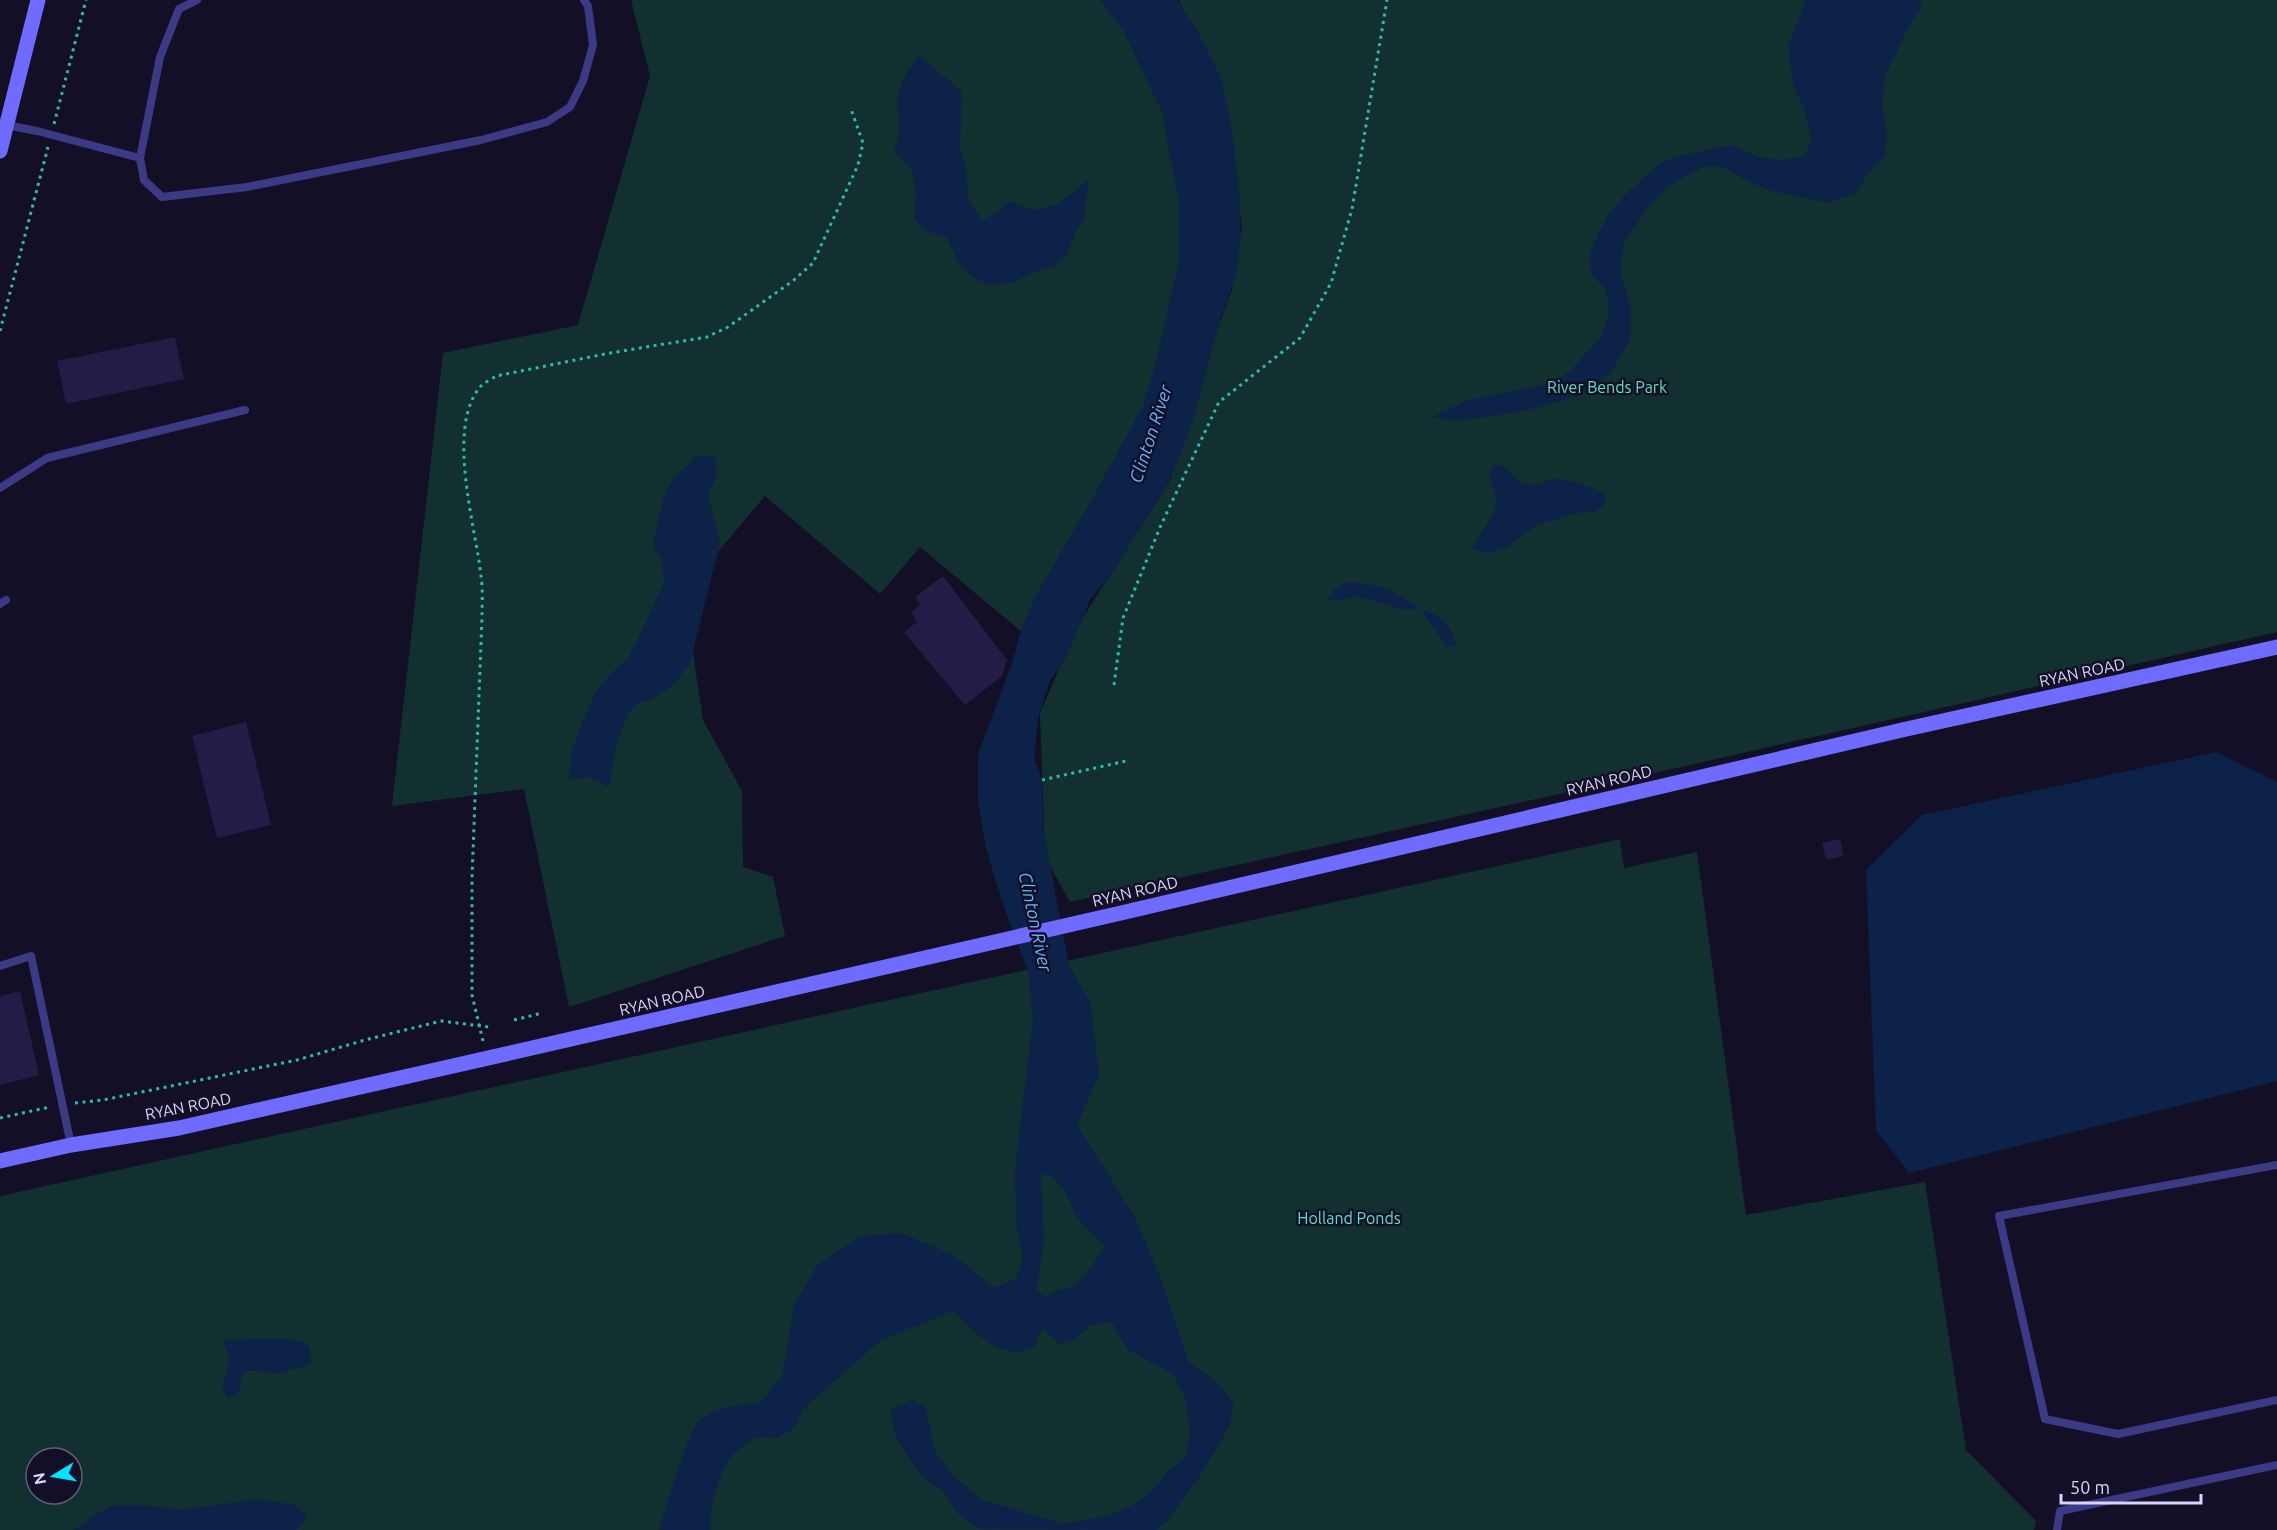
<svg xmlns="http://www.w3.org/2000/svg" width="2277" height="1530" viewBox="0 0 2277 1530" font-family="Ubuntu,sans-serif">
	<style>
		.green { fill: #12302f; fill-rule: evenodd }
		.water { fill: #0c2248; fill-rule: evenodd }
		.building { fill: #241b47 }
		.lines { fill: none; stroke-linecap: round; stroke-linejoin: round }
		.path { stroke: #2fb8b0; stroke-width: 3; stroke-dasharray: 3 4.5; stroke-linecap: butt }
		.lane { stroke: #3d3a85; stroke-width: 8 }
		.secondary { stroke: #6f6bff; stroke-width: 15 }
		.labels { text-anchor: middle; stroke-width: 5; stroke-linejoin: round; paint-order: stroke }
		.park-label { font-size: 16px; fill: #5fe0c0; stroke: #130f26 }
		.street-label { font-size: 16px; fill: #d9d4ff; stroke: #130f26 }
		.water-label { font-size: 18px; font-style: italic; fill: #62b6ff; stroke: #130f26 }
	</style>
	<rect width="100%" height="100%" fill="#130f26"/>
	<g class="green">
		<polygon points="631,0 1131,0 1214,198 1166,418 1041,648 920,547 880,594 765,496 684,592 703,720 742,791 743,867 773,877 785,936 569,1007 524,789 392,806 443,353 578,325 650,76"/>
		<polygon points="1179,0 2277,0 2277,632 1672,769 1070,902 1045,857 1040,713 1077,627 1171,478 1194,393 1232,289 1242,227 1228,120"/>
		<path d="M1620,839L1624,868L1697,852L1746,1215L1925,1182L1966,1450L2036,1521L2034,1530H0V1196ZM36,1458H72V1494H36Z"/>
	</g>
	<g class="water">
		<path d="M1100,0H1177L1195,26L1220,75L1231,125L1239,188L1241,236L1236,275L1221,317L1191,427L1173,472L1157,502L1112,573L1091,598L1067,656L1050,681L1038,718L1034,757L1042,780L1043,829L1069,965L1091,1004L1099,1075L1077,1125L1135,1217L1163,1284L1189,1362L1219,1384L1234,1404L1230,1425L1199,1477L1168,1520L1156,1530L980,1529L958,1514L945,1493L923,1477L912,1463L896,1437L890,1410L912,1400L926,1407L934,1450L955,1478L983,1500L1063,1524L1111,1515L1135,1504L1154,1489L1168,1471L1185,1458L1190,1433L1186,1401L1174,1375L1128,1350L1111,1321L1090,1326L1076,1338L1061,1345L1042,1328L1034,1347C1028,1349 1021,1353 1016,1352C992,1350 969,1328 954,1311L881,1340L803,1409L794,1428L776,1439L756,1437C748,1443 736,1450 730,1458C720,1471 706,1515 711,1530H659C665,1511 688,1431 699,1421C716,1406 739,1405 760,1403L783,1374L794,1305L818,1264L860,1236L902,1233L953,1255L994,1288L1016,1279L1023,1257L1016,1224L1015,1168L1033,1020L1028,971L1001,899L986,848L978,800V754L1011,666L1022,627L1036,595L1091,501L1143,406L1155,366L1178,265L1179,205L1162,112L1124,32ZM1044,1174C1063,1178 1069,1204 1078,1219C1085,1229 1097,1237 1105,1247L1084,1277L1066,1290L1060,1289L1045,1297L1037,1290L1044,1241L1041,1175Z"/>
		<polygon points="1805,0 1921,0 1921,9 1910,24 1885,76 1882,105 1887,131 1885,155 1867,175 1856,193 1829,203 1772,191 1747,181 1722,166 1704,167 1670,185 1647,208 1624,244 1620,272 1631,308 1630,339 1610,374 1579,395 1536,408 1508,414 1452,421 1432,417 1468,400 1552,383 1569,372 1584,356 1600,338 1608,318 1609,304 1605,289 1591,274 1590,255 1597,236 1610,212 1626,194 1661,162 1683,155 1732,145 1757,157 1779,160 1803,157 1812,142 1805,111 1794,87 1788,45 1799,19"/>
		<path d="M919,55L962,92L960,148L966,168L968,200L982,220L996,214L1009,201C1017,204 1024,208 1032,209C1053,213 1074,191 1089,179L1084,218L1074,236L1066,256L1054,266L1031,273L1015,282L989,285L971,276L959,264L947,238L926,231L914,219L916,191L912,170L894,151C904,129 897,120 898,98C898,83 911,67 919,55Z"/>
		<path d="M706,456L715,458L717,476L708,493L720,544L690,663L672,687L651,699L637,704L629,712L616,745L609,787L588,777L569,779L571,753L580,727L595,693L611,673L628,659L664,583L662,560L653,547C655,533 663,493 671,482C678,472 688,468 694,457Z"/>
		<path d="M1494,465L1504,466C1514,477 1523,488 1540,484C1545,483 1548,480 1553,479C1571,479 1588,486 1604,493L1606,503L1595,512L1575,513L1559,519L1538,524L1509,546L1489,553L1472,549C1479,535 1499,511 1496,498C1495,490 1490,483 1489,475Z"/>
		<path d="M1348,582C1381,584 1393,590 1420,608L1406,610L1357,596L1338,601L1326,599L1336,588Z"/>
		<path d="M1422,610C1441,614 1453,628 1456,647L1445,646C1439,632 1428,624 1422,610Z"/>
		<polygon points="2216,752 2277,782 2277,1081 1909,1173 1876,1130 1866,870 1922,815"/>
		<path d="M231,1339C252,1341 295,1332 310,1348L311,1364L276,1374L260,1371H244L238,1393L228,1398L222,1388L230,1358L223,1342Z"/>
		<polygon points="260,1499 294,1505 308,1516 296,1530 73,1530 110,1506 141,1505 179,1510"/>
	</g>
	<g class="building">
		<polygon points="175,337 184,379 66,404 57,361"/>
		<polygon points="943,576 1007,660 1002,676 965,705 904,632 917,622 911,612 920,604 915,597"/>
		<polygon points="246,722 271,825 217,838 192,736"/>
		<polygon points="1840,839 1844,856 1826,860 1822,843"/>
		<polygon points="20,991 39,1075 0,1085 0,996"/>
	</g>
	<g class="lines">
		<g class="path">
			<polyline points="54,124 86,0"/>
			<polyline points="0,331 48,147"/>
			<polyline points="1114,685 1123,618 1161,525 1219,402 1300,338 1331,283 1352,209 1387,0"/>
			<polyline points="1042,780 1126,761"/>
			<polyline points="514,1020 542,1013"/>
			<path d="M483,1041L472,995V878L482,617C482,604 483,589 481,576C476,528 445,426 481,386C485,382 492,379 496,376L610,353L707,337L728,327L794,280L813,263L858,165L863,143L851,109"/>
			<polyline points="75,1103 103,1100 297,1060 365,1040 441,1021 489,1027"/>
			<polyline points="0,1118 50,1107"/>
		</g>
		<g class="lane">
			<polyline points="197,0 179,9 160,57 140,158 144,180 162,197 247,187 481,140 547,122 570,107 583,81 593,45 588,6 584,0"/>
			<polyline points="6,125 37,131 140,158"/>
			<polyline points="0,488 47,458 245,410"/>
			<polyline points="0,604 6,600"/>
			<polyline points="0,966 31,956 71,1145"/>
			<polyline points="2277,1165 1999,1216 2045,1419 2118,1434 2277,1400"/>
			<polyline points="2057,1530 2060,1511 2277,1465"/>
		</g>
		<g class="secondary">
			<polyline points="0,151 38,0"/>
			<polyline points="0,1161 71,1145 179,1128 510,1053 1121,913 1902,730 2277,647"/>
		</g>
	</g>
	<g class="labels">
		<g class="park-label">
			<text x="1607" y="393">River Bends Park</text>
			<text x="1349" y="1224">Holland Ponds</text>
		</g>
		<g class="street-label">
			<text transform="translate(2082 672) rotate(-12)" y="6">RYAN ROAD</text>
			<text transform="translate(1609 780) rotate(-13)" y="6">RYAN ROAD</text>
			<text transform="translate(1135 891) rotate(-13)" y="6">RYAN ROAD</text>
			<text transform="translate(662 1000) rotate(-13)" y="6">RYAN ROAD</text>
			<text transform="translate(188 1106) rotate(-11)" y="6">RYAN ROAD</text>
		</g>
		<g class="water-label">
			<text transform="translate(1151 434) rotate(-72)" y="6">Clinton River</text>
			<text transform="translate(1035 922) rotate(78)" y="6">Clinton River</text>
		</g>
	</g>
	<g transform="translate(54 1476) rotate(259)"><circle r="28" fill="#130f26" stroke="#625e7d" stroke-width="1.5"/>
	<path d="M0-4.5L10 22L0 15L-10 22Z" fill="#00e5ff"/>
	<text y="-9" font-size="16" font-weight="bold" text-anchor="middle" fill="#d9d4ff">N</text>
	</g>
	<path d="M2061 1494v9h140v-9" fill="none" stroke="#d9d4ff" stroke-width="3"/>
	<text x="2070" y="1494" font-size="18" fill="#d9d4ff" stroke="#130f26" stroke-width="4.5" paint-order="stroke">50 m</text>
</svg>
